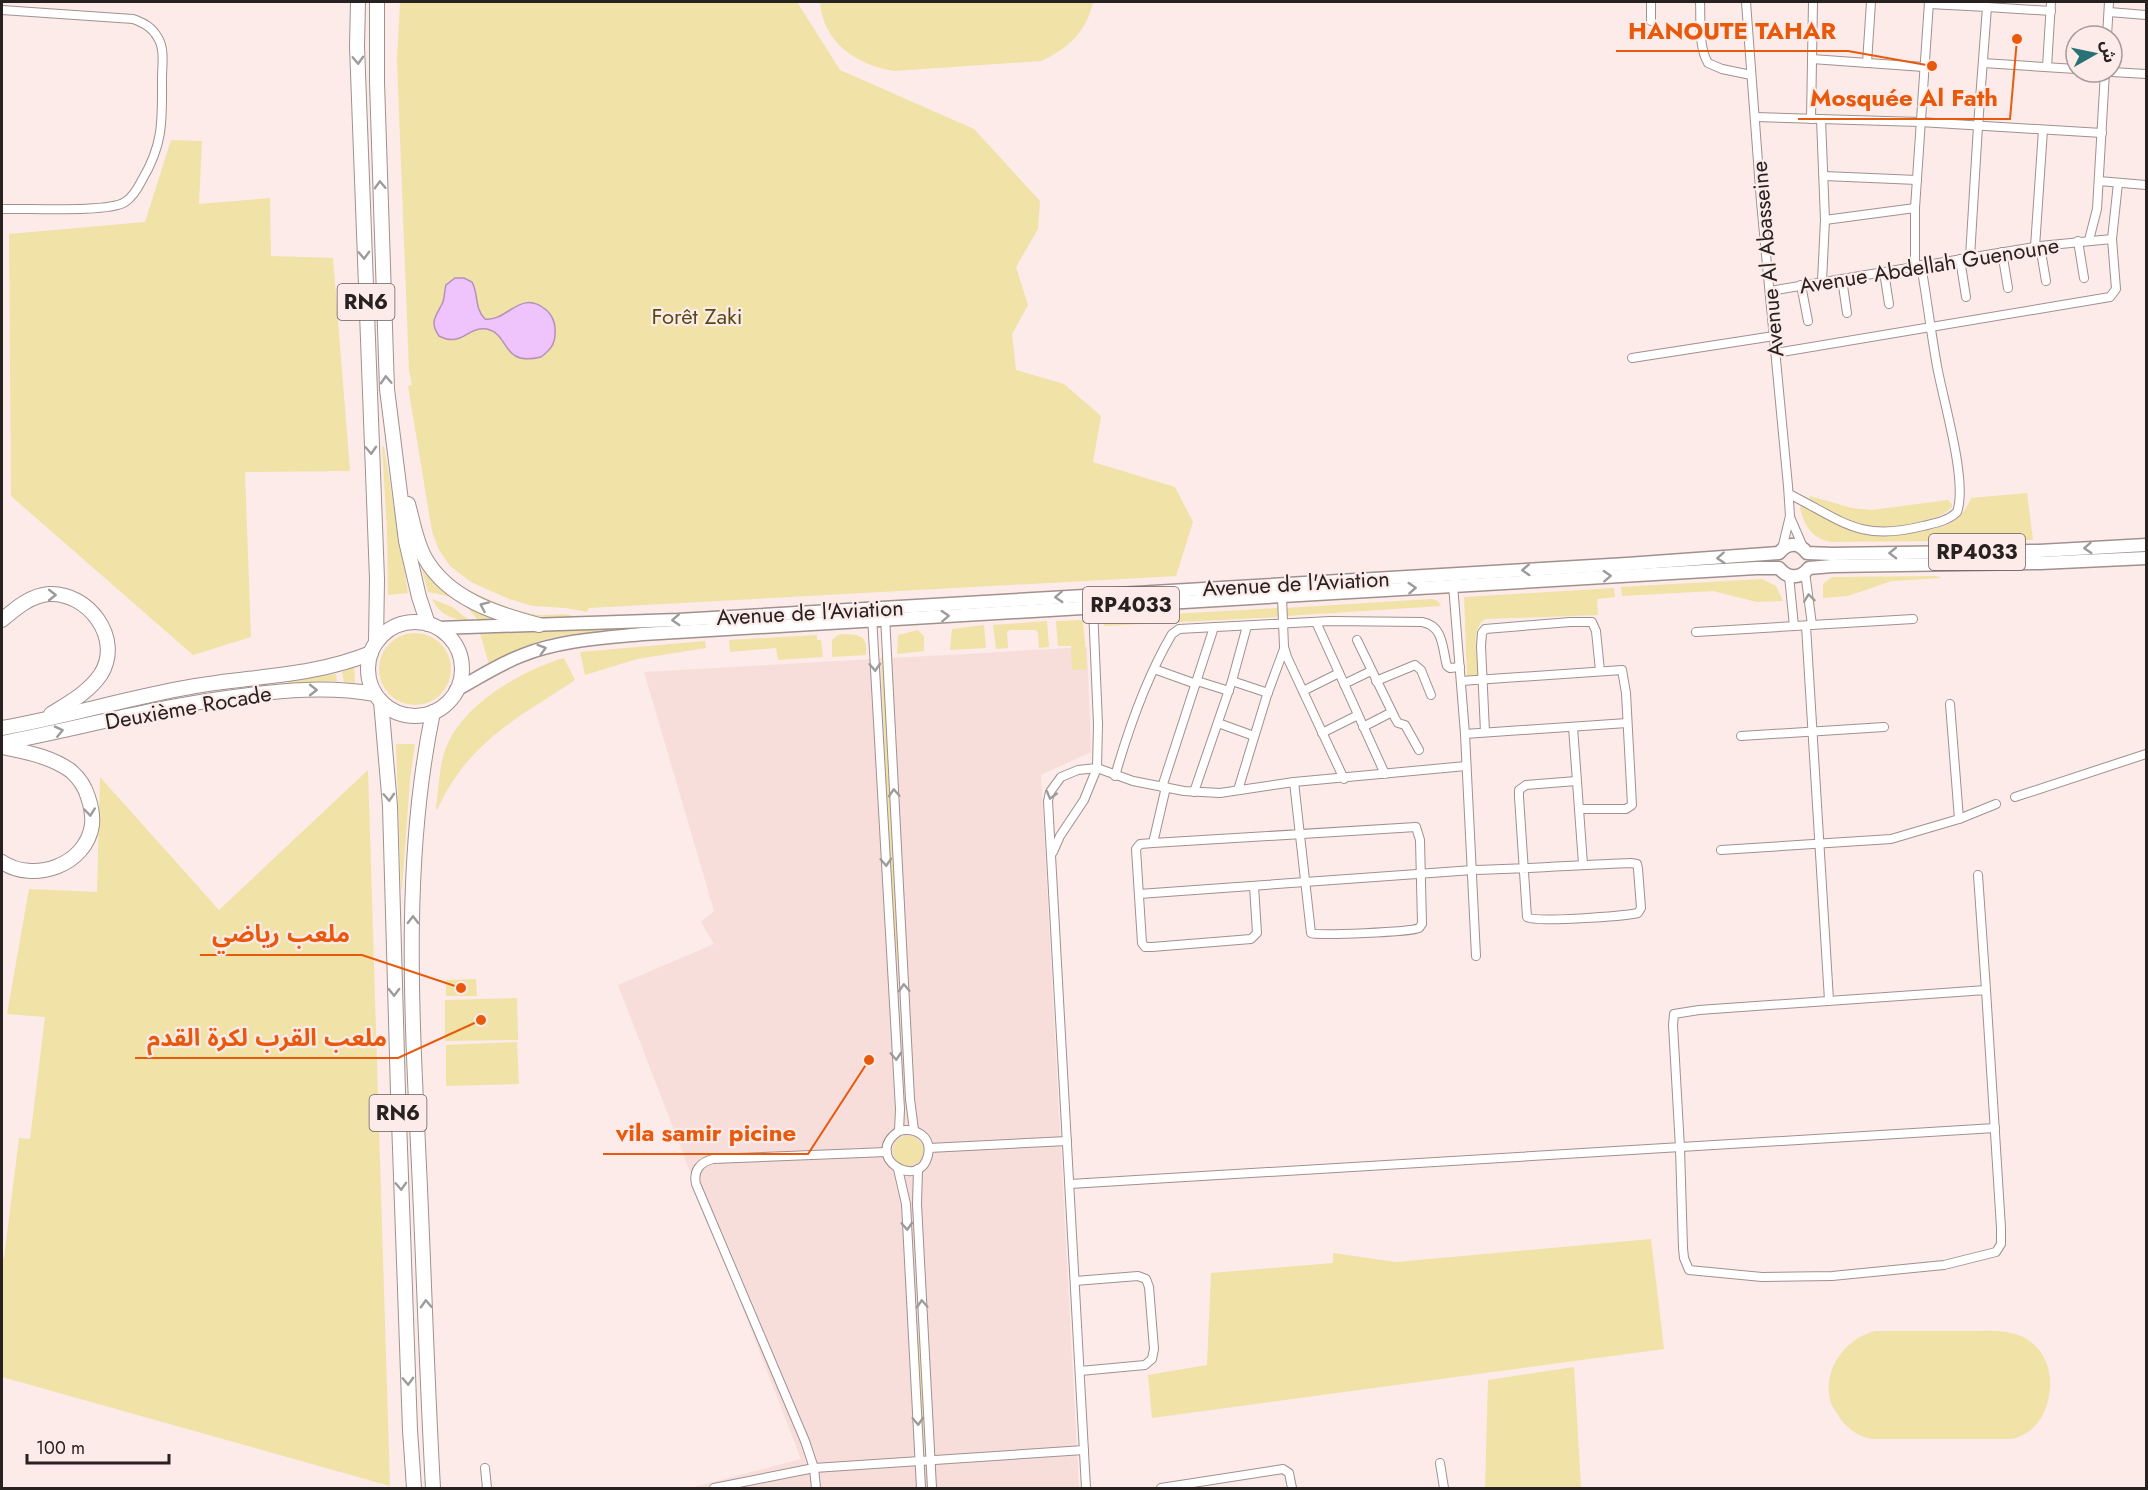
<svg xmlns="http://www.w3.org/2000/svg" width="2148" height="1490" viewBox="0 0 2148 1490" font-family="Jost,'Noto Sans Arabic',sans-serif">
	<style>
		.built { fill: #f7deda }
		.green { fill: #f1e2a7 }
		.water { fill: #efc3fc; stroke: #b392ba; stroke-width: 1.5 }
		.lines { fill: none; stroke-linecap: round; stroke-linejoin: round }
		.street-casing { stroke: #a0918f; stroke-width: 10 }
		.primary-casing { stroke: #a0918f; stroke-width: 15 }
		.highway-casing { stroke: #a0918f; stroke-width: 16 }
		.street { stroke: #fff; stroke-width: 8 }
		.primary { stroke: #fff; stroke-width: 12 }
		.highway { stroke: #fff; stroke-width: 14 }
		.oneway { stroke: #9e9b9b }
		.labels { text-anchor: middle; stroke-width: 4.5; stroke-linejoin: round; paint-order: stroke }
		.shield { fill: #fcebe9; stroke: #675e5c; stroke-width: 1.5 }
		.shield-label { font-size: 21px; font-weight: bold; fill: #272120 }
		.street-label { font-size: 22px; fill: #272120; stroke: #fcebe9 }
		.park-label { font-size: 22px; fill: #564a14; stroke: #fcebe9 }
		.leader { fill: none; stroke: #e8590c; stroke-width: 2 }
		.callout-dot { fill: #e8590c; stroke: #fcebe9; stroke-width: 2 }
		.callout-label { font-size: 24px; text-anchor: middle; font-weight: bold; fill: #e8590c; stroke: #fcebe9; stroke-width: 4.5; stroke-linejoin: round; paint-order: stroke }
	</style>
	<rect width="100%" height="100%" fill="#fcebe9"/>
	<polygon class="built" points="1087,647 1091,752 1041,775 1079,1488 690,1488 801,1459 618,985 714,944 701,922 714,911 644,672"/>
	<g class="green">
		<polygon points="400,2 797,2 840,70 974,129 1040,201 1038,229 1016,267 1028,305 1012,334 1016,370 1064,384 1101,416 1093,462 1175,487 1193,522 1176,576 589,608 587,612 566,608 533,606 509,599 471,582 450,566 439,550 432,531 408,386 412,385 409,370 397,61"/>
		<path d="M820,2H1093C1087,31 1068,49 1041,61L894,71C857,65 823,43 820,2Z"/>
		<polygon points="171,140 202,141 199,204 270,198 271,256 333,258 350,471 245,472 251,637 193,655 11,496 9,234 145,222"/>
		<polygon points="382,446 384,447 408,593 388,595 387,531"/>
		<path d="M2027,493L2033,540L1832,542C1812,539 1805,527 1800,508L1801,505H1804C1820,514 1837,525 1854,531C1875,538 1932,533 1951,523C1961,517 1967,508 1971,498Z"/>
		<path d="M1810,496L1852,508L1872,510L1948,500L1952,504V507C1944,516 1931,519 1919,522C1869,535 1851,523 1809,499Z"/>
		<polygon points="418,555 431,578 452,597 428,592"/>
		<polygon points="1936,576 1942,578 1892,581 1848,596 1823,598 1823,584 1832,577"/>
		<polygon points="1762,579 1776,586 1783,601 1757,602 1713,591 1622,596 1621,587"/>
		<path d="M1614,588L1615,597L1597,599L1598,615L1486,619C1469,627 1478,659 1479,675L1467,676L1464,597Z"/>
		<path d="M467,589C489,601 514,611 539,615C550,616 568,611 576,618C530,620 506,610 465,591Z"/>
		<path d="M432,599L452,607L469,620C453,621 439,614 432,599Z"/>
		<polygon points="1432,599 1438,601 1441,606 1287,616 1286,608"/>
		<polygon points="465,605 499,620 478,620"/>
		<polygon points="1278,608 1278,617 1104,626 1104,618"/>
		<polygon points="1083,620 1087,669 1072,670 1071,646 1058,646 1056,621"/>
		<polygon points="1047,621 1049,647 1039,648 1038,633 1036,630 1010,630 1007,632 1008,648 996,649 993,625"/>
		<polygon points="984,625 986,648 950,650 952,629"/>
		<path d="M611,627L635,628C608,632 581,632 555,637C531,642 510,653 489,664L480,634Z"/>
		<polygon points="918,630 924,636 924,651 897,654 898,635"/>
		<circle cx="415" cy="669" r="36"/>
		<polygon points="842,634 856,635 863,638 866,644 866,655 832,657 832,640 838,635"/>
		<polygon points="817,635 817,640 821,640 823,657 778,660 776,648 730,652 729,640"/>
		<polygon points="705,641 706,648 637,659 585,675 580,652"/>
		<polygon points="881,657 883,658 898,959 895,959 887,809"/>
		<path d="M564,658L575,680C516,719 468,742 437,810L436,809C439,788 439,760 449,741C469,701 523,670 564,658Z"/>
		<polygon points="354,667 355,683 344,682 342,672"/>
		<polygon points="336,674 337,681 288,683 288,681"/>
		<polygon points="396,744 415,744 410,779 402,889 401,890"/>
		<polygon points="368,770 390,1486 2,1377 2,1258 4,1258 19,1138 30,1139 45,1017 7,1014 29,889 97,892 100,777 219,910"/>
		<polygon points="476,979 477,996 446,996 446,980"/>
		<polygon points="517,998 518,1040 445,1041 445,1000"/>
		<polygon points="517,1042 519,1084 446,1086 446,1045"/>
		<circle cx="908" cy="1151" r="15"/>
		<polygon points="1651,1239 1664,1349 1152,1418 1148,1375 1207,1365 1211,1273 1333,1263 1333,1253 1396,1262"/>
		<path d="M1875,1331C1906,1331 1937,1331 1967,1331C1984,1331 2002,1329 2018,1335C2046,1345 2056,1376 2047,1404C2042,1422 2029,1436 2010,1439H1872C1858,1437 1845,1427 1838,1415C1835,1409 1831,1406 1830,1399C1823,1369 1846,1338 1875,1331Z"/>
		<polygon points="920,1337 921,1340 924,1445 922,1444 918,1338"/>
		<polygon points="1574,1367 1581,1488 1485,1488 1488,1380"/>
	</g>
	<path class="water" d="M455,278H464L472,282C479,295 474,308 485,319C507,322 520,289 545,309C553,315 556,325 555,334C555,345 549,351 541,357C501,367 510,334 487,329C467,326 462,348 439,336C429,322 436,316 442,304C445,299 444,291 446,285Z"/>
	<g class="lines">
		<defs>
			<g id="street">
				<polyline points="1651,2 1651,21"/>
				<path d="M1700,2C1701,20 1698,46 1708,63L1722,69L1751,75"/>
				<polyline points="1746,2 1761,202 1788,486 1790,516 1782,549"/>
				<polyline points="1929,4 1987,7 1978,126 1970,257"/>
				<polyline points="1987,7 2051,11"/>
				<path d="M2,10L133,19C144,23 152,27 158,38C165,49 162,66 162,78C162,120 164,143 142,180C138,188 133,197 125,202C108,213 27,208 2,209"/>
				<polyline points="2109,12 2146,15"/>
				<polyline points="2107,36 2109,2"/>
				<polyline points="1812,59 1924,67"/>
				<polyline points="1867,63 1871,2"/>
				<polyline points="1983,63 2076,69"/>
				<polyline points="2047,67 2051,2"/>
				<polyline points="2112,72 2146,74"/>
				<polyline points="1755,117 1920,122 2102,133"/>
				<polyline points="1811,119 1813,2"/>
				<polyline points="1821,119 1825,220 1822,281"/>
				<polyline points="1824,176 1917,180"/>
				<polyline points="2099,181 2146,185"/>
				<polyline points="1825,220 1915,208"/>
				<polyline points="2089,240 2097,209 2105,72"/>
				<polyline points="2078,241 2084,278"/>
				<polyline points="2040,246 2046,281"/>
				<polyline points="2035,247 2043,130"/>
				<polyline points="2002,252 2008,288"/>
				<polyline points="1960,259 1966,297"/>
				<polyline points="1915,267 1915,208 1929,2"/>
				<polyline points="1884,272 1889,304"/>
				<polyline points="1842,279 1847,313"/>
				<polyline points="1801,285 1808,321"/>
				<polyline points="1770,291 2040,246 2112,239"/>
				<polyline points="1776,353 2110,297 2116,289 2112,239 2118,183"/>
				<polyline points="1632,358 1774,336"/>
				<path d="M1789,494C1843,521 1859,542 1923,526C1935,523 1948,521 1957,512C1968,482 1943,400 1937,366C1931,333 1927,299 1921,265"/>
				<polyline points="1790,517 1803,547"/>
				<polyline points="1805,572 1812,625"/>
				<polyline points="1789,576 1794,626"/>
				<polyline points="1453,585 1465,734 1476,956"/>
				<polyline points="1282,597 1284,647 1287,657 1344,779"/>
				<path d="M872,616L900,1109L899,1131C861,1157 920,1192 928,1155C932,1136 915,1127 899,1131"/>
				<polyline points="885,616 910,1099 914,1130"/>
				<polyline points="1316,622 1385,774"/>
				<polyline points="1806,626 1829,1000"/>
				<polyline points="1696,632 1913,619"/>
				<polyline points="1357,640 1395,718 1398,723 1405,725 1419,750"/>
				<polyline points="1154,669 1196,684"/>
				<polyline points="1197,681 1229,691"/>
				<polyline points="1232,681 1268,693"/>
				<polyline points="1376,681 1415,665 1421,670 1431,695"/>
				<polyline points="1461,681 1622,670 1626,693 1632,805 1626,809 1579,809"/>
				<polyline points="1344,684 1371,671"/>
				<polyline points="1303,691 1339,673"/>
				<polyline points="1218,723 1254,736"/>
				<polyline points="1363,727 1392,712"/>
				<polyline points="1573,727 1583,864"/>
				<polyline points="1485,732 1481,646 1482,633 1485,629 1570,622 1592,622 1596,631 1600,671"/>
				<polyline points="1322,733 1358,715"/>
				<polyline points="1465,734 1627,723"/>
				<polyline points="1741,736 1884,727"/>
				<path d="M1115,776C1129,727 1146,678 1172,634L1179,629L1330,621L1422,622C1444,626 1442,648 1447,666L1450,668L1460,667"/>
				<polyline points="1162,787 1214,627"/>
				<polyline points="1238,790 1267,695 1284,649"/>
				<polyline points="1194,792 1232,681 1247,626"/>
				<polyline points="2015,797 2146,754"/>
				<polyline points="1959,819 1996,804"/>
				<polyline points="1153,843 1166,787"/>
				<polyline points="1721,850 1891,839 1959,819 1950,704"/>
				<polyline points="1053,852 1060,836 1084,800 1097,768 1098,724 1093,608"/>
				<polyline points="1978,875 1986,990"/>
				<path d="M1254,886L1257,933L1251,939L1152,947H1145L1142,943L1136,849L1140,844L1153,843L1416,827L1420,840L1422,924C1421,925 1420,927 1419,928C1411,932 1318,936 1311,933L1294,782"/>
				<path d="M1139,894L1473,870C1525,869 1578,865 1631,863L1637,864L1638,869L1641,908L1638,913C1624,916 1535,923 1527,917L1519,797V790L1526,785L1576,781"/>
				<polygon points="1986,990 2001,1228 2001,1244 1996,1252 1944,1265 1832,1276 1762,1277 1689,1270 1684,1258 1683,1248 1680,1148 1673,1025 1674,1014 1699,1010"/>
				<polyline points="929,1148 1067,1141"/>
				<polyline points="898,1169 906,1204 921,1488"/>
				<polyline points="918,1169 917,1204 932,1488"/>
				<polyline points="1070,1184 1995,1128"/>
				<polyline points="1075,1281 1138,1276 1146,1279 1149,1287 1154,1349 1152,1359 1145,1365 1080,1371"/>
				<polyline points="1440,1463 1444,1488"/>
				<polyline points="485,1468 487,1488"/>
				<polyline points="714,1488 814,1468 1084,1450"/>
				<path d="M816,1488L814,1468L805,1441L696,1184C693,1171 700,1162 713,1159L887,1152"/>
				<polyline points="1086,1488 1048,801 1050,792 1061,777 1078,770 1097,768 1133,781 1184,791 1220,793 1294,782 1466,766"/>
				<polyline points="1161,1488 1283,1469 1289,1473 1292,1488"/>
			</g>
			<g id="primary">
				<path d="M438,628L678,620L1627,564L1779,553C1788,542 1799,542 1807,553L1832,554L2039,551L2146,545"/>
				<path d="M456,690C478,678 499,664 523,655C561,640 603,638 643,634L1756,568H1779C1788,579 1800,579 1809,568L1832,566L2040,563L2146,558"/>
			</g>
			<g id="highway">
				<polyline points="358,2 357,46 377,579 376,643"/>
				<polyline points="377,2 377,82 387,389 406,541 419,597 428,624"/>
				<path d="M408,504C413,522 416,542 425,558C448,599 497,614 539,625"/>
				<path d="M2,620C15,609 31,595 49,594C88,592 123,638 101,674C89,692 69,703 51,714"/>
				<circle cx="415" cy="669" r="47"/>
				<polyline points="381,701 390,806 398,1092 410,1430 414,1488"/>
				<path d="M433,712C402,861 412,1015 419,1166C424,1273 427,1381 433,1488"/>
				<path d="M2,728C65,717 127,698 190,687C250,676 313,677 371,653"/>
				<path d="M2,743C79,728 156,707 234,697C282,690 328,686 375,694"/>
				<path d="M2,747C25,752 51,756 71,771C79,778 85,787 88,797C91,806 93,816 92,825C86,866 33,883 2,862"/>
			</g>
		</defs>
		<use href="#street" class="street-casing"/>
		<use href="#primary" class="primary-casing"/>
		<use href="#highway" class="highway-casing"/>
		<use href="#street" class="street"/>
		<use href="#primary" class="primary"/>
		<use href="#highway" class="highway"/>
	</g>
	<defs><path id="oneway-chevron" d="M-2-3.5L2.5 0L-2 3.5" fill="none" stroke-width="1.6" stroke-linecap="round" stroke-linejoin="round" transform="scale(1.5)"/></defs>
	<g class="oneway">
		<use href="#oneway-chevron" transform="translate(358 60) rotate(88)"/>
		<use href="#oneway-chevron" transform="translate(380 185) rotate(-92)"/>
		<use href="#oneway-chevron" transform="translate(364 255) rotate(88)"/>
		<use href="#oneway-chevron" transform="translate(386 380) rotate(-93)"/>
		<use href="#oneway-chevron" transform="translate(371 450) rotate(87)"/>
		<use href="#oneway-chevron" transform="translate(2088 548) rotate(176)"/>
		<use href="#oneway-chevron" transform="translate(1893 553) rotate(179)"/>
		<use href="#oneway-chevron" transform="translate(1721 558) rotate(176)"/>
		<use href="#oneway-chevron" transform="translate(1526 570) rotate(177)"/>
		<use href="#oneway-chevron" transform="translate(1607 576) rotate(-3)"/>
		<use href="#oneway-chevron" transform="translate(1412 588) rotate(-4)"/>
		<use href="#oneway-chevron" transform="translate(52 595)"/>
		<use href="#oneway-chevron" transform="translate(1059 597) rotate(177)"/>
		<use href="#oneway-chevron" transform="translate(1809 598) rotate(-97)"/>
		<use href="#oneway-chevron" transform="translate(484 606) rotate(-156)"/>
		<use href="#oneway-chevron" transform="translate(945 616) rotate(-3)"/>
		<use href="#oneway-chevron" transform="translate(676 620) rotate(177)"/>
		<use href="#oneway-chevron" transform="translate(542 649) rotate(-16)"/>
		<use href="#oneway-chevron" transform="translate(875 667) rotate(87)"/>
		<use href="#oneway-chevron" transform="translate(313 690)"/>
		<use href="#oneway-chevron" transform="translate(59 731) rotate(-13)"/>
		<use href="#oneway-chevron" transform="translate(894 793) rotate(-93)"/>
		<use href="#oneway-chevron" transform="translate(1051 795) rotate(105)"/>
		<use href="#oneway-chevron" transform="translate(389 797) rotate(87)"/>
		<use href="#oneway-chevron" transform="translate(90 812) rotate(84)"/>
		<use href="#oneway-chevron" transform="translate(886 862) rotate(87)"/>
		<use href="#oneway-chevron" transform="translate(413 920) rotate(-90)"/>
		<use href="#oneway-chevron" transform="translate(904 988) rotate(-93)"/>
		<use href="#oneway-chevron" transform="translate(394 992) rotate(89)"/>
		<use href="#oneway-chevron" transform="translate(896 1056) rotate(87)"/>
		<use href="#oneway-chevron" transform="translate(401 1186) rotate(87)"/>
		<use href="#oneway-chevron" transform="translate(907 1226) rotate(87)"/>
		<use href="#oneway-chevron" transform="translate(426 1304) rotate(-92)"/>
		<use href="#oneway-chevron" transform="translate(922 1304) rotate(-93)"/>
		<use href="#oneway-chevron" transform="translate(408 1381) rotate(88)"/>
		<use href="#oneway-chevron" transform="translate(918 1421) rotate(87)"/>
	</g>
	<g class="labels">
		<g class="shield">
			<rect x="337.5" y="284" width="57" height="36" rx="4.5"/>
			<rect x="1929" y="534" width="96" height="36" rx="4.5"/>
			<rect x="1083" y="587" width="96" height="36" rx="4.5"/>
			<rect x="369.5" y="1095" width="57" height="36" rx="4.5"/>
		</g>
		<g class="shield-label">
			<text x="366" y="309">RN6</text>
			<text x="1977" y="559">RP4033</text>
			<text x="1131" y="612">RP4033</text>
			<text x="398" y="1120">RN6</text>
		</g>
		<g class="street-label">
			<text transform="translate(1767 259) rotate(-95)" y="8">Avenue Al Abasseine</text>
			<text transform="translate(1929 265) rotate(-9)" y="8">Avenue Abdellah Guenoune</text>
			<text transform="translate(1296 583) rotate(-3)" y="8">Avenue de l'Aviation</text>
			<text transform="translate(810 612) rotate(-3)" y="8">Avenue de l'Aviation</text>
			<text transform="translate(188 707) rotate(-10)" y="8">Deuxième Rocade</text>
		</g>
		<g class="park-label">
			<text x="697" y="324">Forêt Zaki</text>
		</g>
	</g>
	<path class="leader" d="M1932 66L1848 51H1616M2017 39L2010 119H1798M461 988L362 955H200M481 1020L398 1058H135M869 1060L808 1154H603"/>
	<g class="callout-dot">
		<circle cx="1932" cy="66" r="6"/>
		<circle cx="2017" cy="39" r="6"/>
		<circle cx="461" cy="988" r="6"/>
		<circle cx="481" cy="1020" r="6"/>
		<circle cx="869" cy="1060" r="6"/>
	</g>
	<g class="callout-label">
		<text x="1732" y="39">HANOUTE TAHAR</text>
		<text x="1904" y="106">Mosquée Al Fath</text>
		<text x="281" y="942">ملعب رياضي</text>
		<text x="267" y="1046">ملعب القرب لكرة القدم</text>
		<text x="706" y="1141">vila samir picine</text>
	</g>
	<rect width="2148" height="1490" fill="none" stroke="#272120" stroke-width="6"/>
	<g transform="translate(2094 54) rotate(81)"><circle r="28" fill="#fcebe9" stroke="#a79a99" stroke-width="1.5"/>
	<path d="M0-4.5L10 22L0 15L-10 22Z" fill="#287276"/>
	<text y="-9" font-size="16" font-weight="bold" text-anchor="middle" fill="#272120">ش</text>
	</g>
	<path d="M27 1454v9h142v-9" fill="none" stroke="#272120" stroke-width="3"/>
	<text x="36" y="1454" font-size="18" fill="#272120" stroke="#fcebe9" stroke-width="4.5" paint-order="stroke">100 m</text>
</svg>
